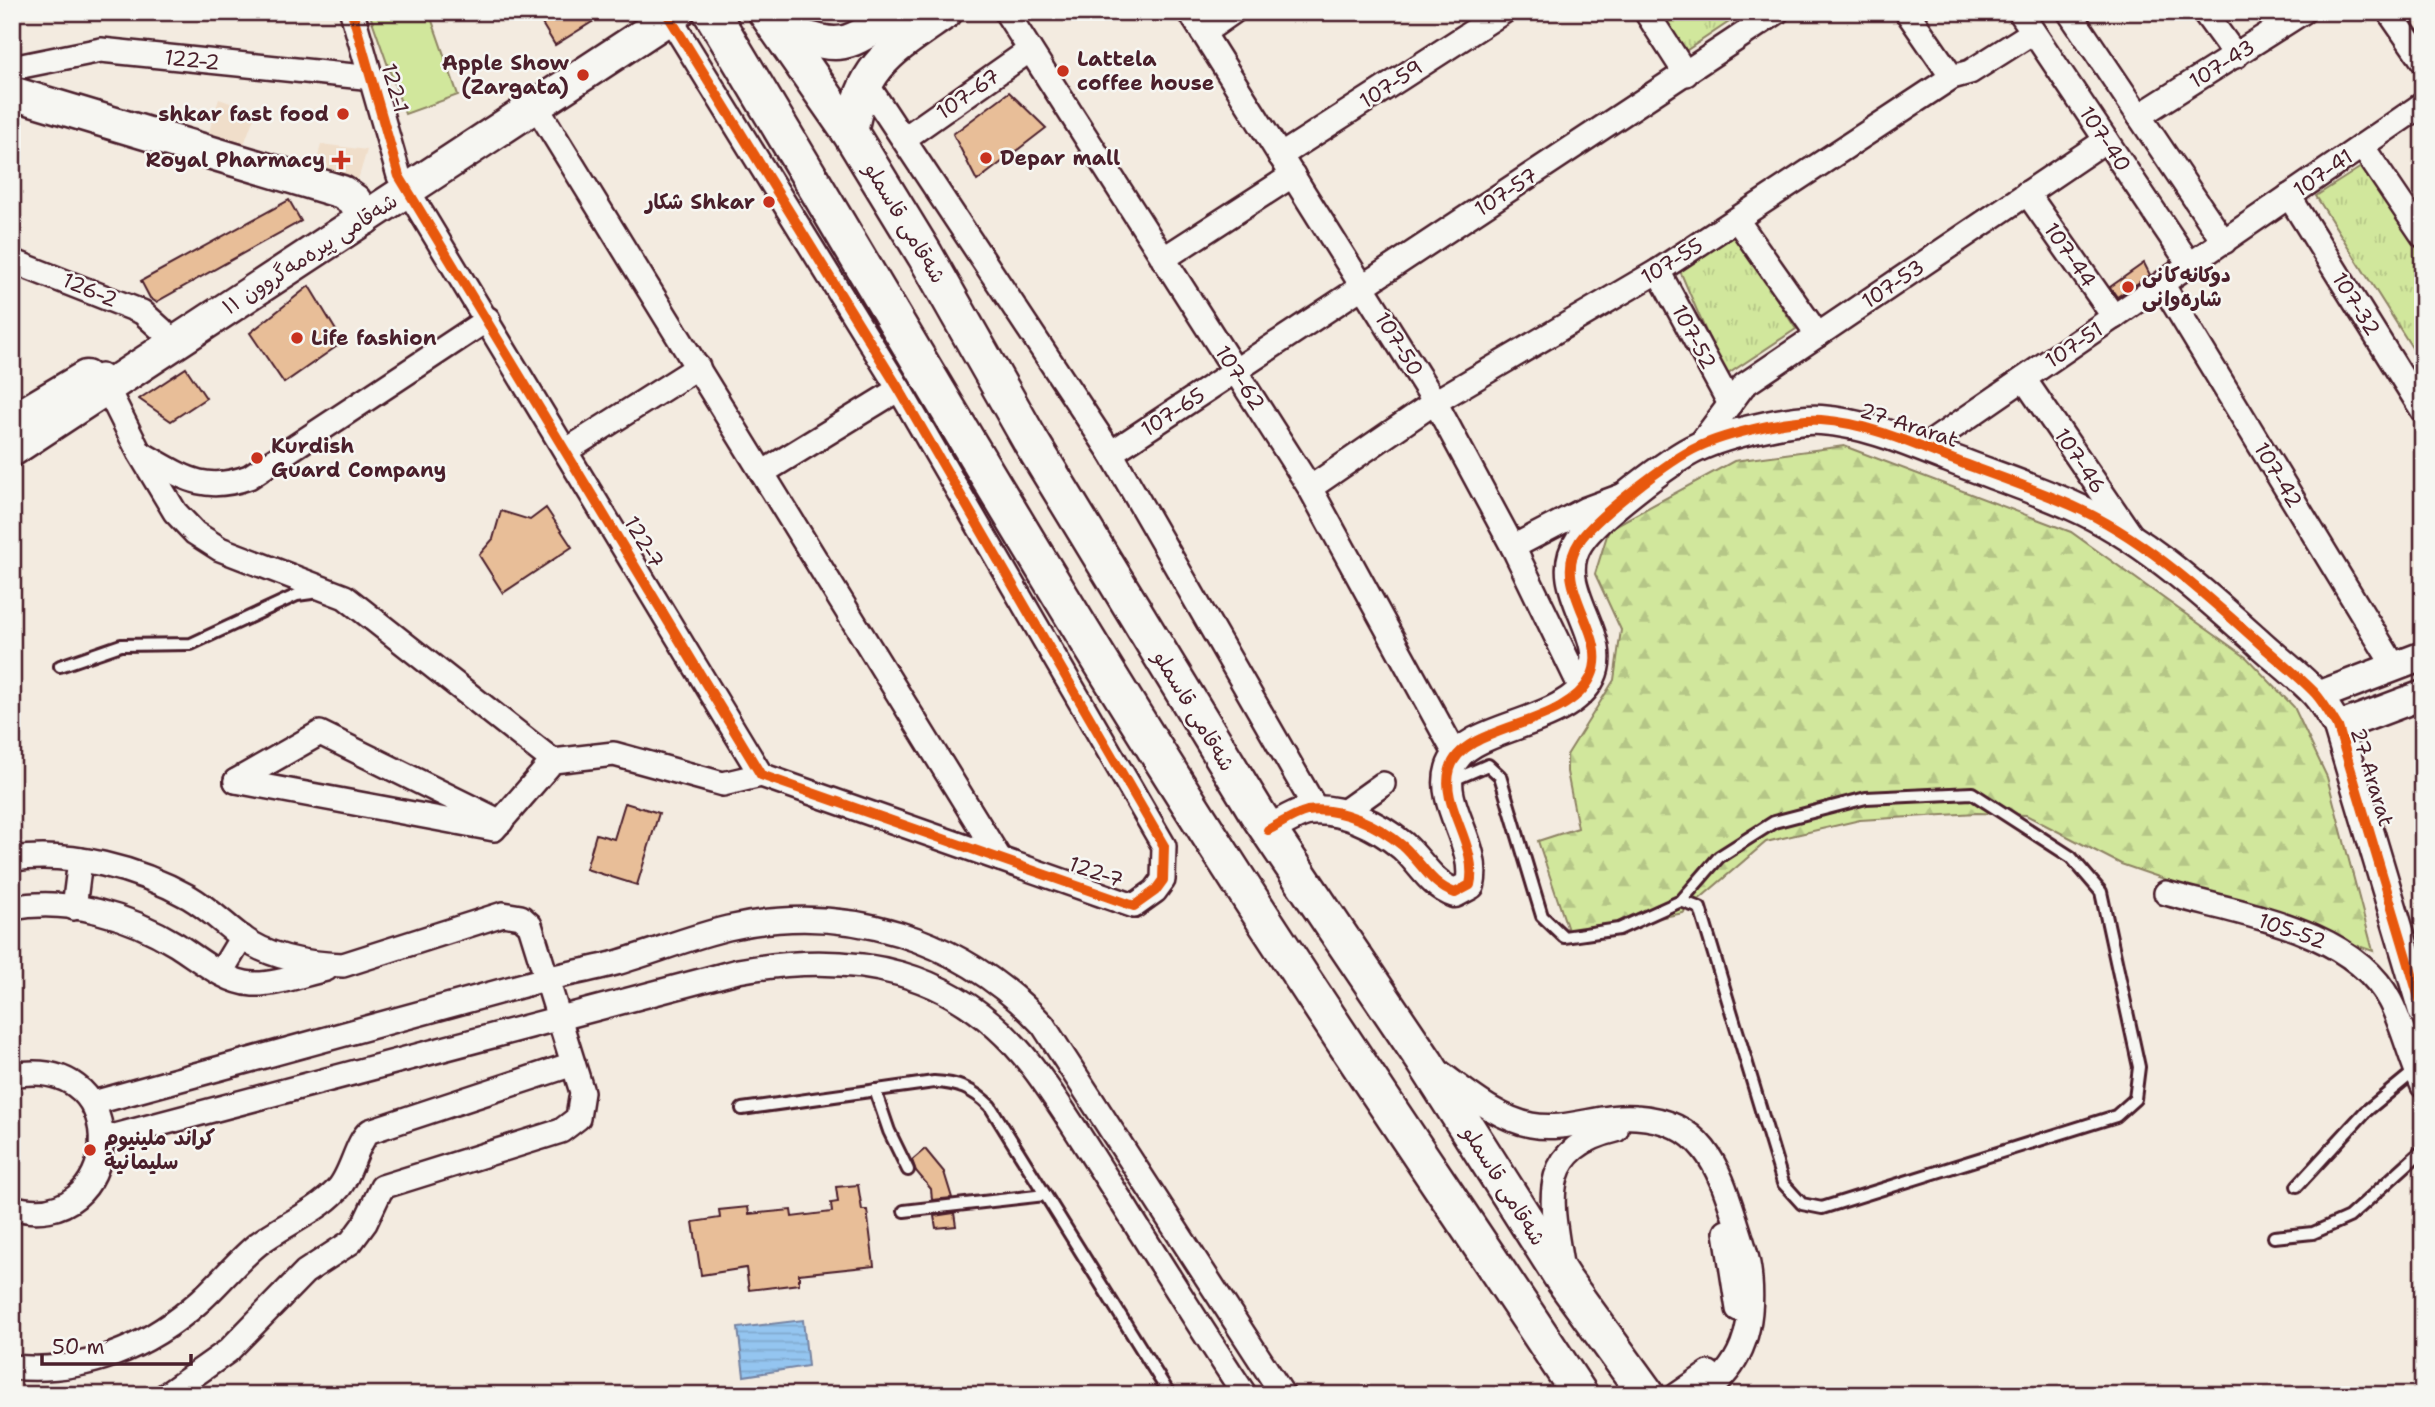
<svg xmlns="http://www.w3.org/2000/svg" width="2435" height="1407" viewBox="0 0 2435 1407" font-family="'Shantell Sans','Playpen Sans Arabic',sans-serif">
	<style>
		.built { fill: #f0deca }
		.grass { fill: url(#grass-tufts); stroke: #8e8364; stroke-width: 2 }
		.forest { fill: url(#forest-firs); stroke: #8e8364; stroke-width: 2 }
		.pitch { fill: #d1e79c; stroke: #8e8364; stroke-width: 2 }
		.water { fill: url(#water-rules); stroke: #7683a1; stroke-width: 2 }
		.building { fill: #e8be98; stroke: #4a1f2b; stroke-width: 2 }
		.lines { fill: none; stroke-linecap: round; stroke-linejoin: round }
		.service-casing { stroke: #4a1f2b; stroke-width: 16 }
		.minor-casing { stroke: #4a1f2b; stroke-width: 28 }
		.tertiary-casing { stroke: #4a1f2b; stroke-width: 33 }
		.secondary-casing { stroke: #4a1f2b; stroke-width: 37 }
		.primary-casing { stroke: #4a1f2b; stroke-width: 40 }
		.service { stroke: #f6f6f2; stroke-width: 10 }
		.minor { stroke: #f6f6f2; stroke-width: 23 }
		.tertiary { stroke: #f6f6f2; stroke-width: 28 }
		.secondary { stroke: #f6f6f2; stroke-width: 32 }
		.primary { stroke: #f6f6f2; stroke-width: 35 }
		.cycleway-casing { stroke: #f6f6f2; stroke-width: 15 }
		.cycleway { stroke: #e8590c; stroke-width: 10 }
		.poi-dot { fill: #c8321e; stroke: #f6f6f2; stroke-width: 2.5 }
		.labels { text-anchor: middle; stroke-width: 5; stroke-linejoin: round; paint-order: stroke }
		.poi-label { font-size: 21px; font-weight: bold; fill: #4a1f2b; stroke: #f6f6f2; text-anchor: start }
		.street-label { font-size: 21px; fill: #4a1f2b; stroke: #f6f6f2 }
	</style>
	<defs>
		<pattern id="grass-tufts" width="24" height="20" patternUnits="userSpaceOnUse" patternTransform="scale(1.75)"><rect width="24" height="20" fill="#d1e79c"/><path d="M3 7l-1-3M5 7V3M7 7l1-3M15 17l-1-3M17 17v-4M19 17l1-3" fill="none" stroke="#b5c687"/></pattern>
		<pattern id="forest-firs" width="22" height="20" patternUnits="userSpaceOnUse" patternTransform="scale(1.75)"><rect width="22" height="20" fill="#d1e79c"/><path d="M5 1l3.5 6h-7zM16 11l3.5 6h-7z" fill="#b5c687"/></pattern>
		<pattern id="water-rules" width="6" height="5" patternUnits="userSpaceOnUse" patternTransform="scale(1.75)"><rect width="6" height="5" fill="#94c5f0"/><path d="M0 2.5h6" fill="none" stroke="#81a9ce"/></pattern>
	</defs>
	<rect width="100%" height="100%" fill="#f3ebe0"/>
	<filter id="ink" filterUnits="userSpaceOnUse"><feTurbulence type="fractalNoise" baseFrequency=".0143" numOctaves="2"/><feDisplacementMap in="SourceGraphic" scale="14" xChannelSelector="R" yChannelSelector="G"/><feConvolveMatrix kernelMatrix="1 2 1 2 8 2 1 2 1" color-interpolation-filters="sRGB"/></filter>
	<g filter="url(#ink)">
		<g class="built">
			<polygon points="219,99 256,112 243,147 208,135"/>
			<polygon points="321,144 367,150 358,180 315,170"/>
		</g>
		<g class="grass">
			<polygon points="1658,12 1744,12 1684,52"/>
			<polygon points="2361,167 2423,255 2423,365 2316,196"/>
			<polygon points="1733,231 1796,329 1725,376 1677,264"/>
		</g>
		<polygon class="forest" points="1844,446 2071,532 2247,658 2294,707 2327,777 2373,951 2121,864 2026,815 1977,813 1860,820 1766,842 1683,913 1570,936 1538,841 1578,828 1567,772 1567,755 1614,680 1621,630 1595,574 1609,529 1734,461"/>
		<polygon class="pitch" points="369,12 429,12 458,95 405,114"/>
		<polygon class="water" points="803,1320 808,1366 744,1376 738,1328"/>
		<g class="building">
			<polygon points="535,12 608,12 555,45"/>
			<polygon points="1009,92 1046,128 977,181 953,134"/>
			<polygon points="289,200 301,221 156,302 150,298 141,281"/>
			<polygon points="2144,263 2150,275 2117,297 2110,287"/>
			<polygon points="309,286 343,342 284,383 250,333"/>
			<polygon points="186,368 206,398 171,421 139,399"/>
			<polygon points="546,508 572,547 503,593 479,555 493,539 501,511 530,520"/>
			<polygon points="625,803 659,813 637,885 586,869 596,834 614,839"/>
			<polygon points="925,1149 944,1172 952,1198 932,1200 931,1189 916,1171 912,1160"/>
			<polygon points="858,1185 862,1210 867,1210 874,1266 799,1274 799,1284 749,1290 746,1268 701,1275 693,1222 720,1218 719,1210 748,1207 749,1214 791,1210 792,1217 832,1212 831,1203 838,1202 836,1187"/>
			<polygon points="954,1213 956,1226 936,1228 934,1216"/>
		</g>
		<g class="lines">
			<defs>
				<g id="service">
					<polyline points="60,666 121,645 191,644 297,595 319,592"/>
					<polyline points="1451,781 1488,765 1500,776 1542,916 1564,937 1619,929 1681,901 1700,908 1783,1183 1802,1204 1822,1208 2116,1116 2135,1099 2139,1067 2101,892 2071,857 1972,793 1866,798 1774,822 1719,857 1681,901"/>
					<polyline points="875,1090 889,1131 908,1170"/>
					<path d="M742,1109L934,1082C958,1083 973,1089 990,1106L1170,1395"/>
					<polyline points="2297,1186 2365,1112 2416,1070"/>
					<polyline points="904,1211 1045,1195"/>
					<polyline points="2274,1237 2313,1233 2349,1217 2423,1150"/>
				</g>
				<g id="minor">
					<polyline points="352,12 399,176 761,775 1134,906 1155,891 1163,880 1164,846 899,389 666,12"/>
					<polyline points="1006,12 1310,488 1456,755"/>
					<polyline points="1190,12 1435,402 1513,547 1582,690"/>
					<polyline points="1646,12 1686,74"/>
					<polyline points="1907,12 1952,77"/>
					<polyline points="2020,12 2190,265"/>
					<polyline points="2069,12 2224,242"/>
					<polyline points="2204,12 2236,56"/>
					<polyline points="2389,12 2423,61"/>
					<polyline points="1203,33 1233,12"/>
					<polyline points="12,68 101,50 373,78"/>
					<polyline points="866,83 1111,453 1317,811"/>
					<polyline points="536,106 1000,859"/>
					<polyline points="2139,116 2303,12"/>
					<polyline points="905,138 1030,50"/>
					<polyline points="2362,146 2423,236"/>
					<polyline points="1280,156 1503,12"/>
					<polyline points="2027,193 2114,317"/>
					<polyline points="2289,196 2423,411"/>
					<polyline points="1737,220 1818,335"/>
					<polyline points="1163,259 1293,175"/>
					<polyline points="12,261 142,312 162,330"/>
					<polyline points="1658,271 1730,404"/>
					<polyline points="2162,284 2394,666"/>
					<polyline points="101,376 139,452 175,512 195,533 220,549 345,597 553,761"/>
					<polyline points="2024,379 2131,535"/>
					<polyline points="1698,447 1744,385 2106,140"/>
					<polyline points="1923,448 2423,104"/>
					<polyline points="567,450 698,367"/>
					<polyline points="1111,453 1777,12"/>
					<path d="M142,454C182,476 202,494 249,477L488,319"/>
					<polyline points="762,473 899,389"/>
					<polyline points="1310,488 1435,402 1658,271 1952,77 1970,72 2033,32"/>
					<polyline points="1513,547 1586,509 1624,495"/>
					<polyline points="236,781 494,829 553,761 614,754 723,784 761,775"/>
					<polyline points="236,781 320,733 501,822"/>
					<polyline points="1341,814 1383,784"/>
					<path d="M12,859C72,851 137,868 189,897C208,908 223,923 240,936C269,958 308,964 343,965L503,914L521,917L530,925L582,1092L578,1118L561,1131L382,1187L365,1223L351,1242L305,1272L228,1351L166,1395"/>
					<path d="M2166,893C2239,914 2352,928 2390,1001C2404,1028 2410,1058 2423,1086"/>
					<path d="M12,908C68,897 130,916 177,945C199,959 225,982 253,984C276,985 303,974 326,969"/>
					<polyline points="74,908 80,860"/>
					<polyline points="221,972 242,937"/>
					<path d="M1439,1072C1467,1092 1496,1118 1531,1125C1567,1132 1600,1114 1636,1117C1702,1121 1718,1165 1735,1219C1741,1239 1749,1259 1750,1280C1754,1328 1742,1368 1701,1395"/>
					<path d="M12,1075C140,1052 122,1239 12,1207"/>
					<path d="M93,1103L549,978C571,973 594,969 616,963C654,952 690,937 728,928C845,901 962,938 1043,1025L1283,1395"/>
					<path d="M103,1139L738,971C855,950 956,968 1032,1066C1061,1104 1085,1145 1111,1185C1155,1255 1199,1326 1245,1395"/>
					<polyline points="1726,1232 1738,1309"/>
					<path d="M1561,1264C1551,1201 1537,1149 1616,1130"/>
					<path d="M12,1367C84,1374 148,1348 201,1300C221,1282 237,1261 258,1244C283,1225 315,1213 337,1190C352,1175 356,1141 370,1131L573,1064"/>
					<polyline points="1677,1395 1709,1373"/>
				</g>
				<g id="tertiary">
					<polyline points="2318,696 2423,656"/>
					<polyline points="2338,727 2423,695"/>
					<path d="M1268,830C1280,824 1294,814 1307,811C1340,806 1379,826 1403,846C1421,862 1431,885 1455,893L1470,885C1479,845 1439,805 1450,769C1463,723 1565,729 1591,677C1612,635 1549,587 1579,542C1594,518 1671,459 1698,447C1725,434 1792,418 1821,420C1866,423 1908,442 1949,458C1990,474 2033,488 2073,506C2141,536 2201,591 2256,640C2275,658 2297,674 2315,693C2324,703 2331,716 2338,727L2423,1011"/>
				</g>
				<g id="secondary">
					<path d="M775,28C841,48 839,53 896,12"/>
					<polyline points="12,93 342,192 355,201 364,219"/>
					<path d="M851,134C862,64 892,50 946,12"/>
					<polyline points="12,421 86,377"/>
					<polyline points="12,450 678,12"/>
				</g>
				<g id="primary">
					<path d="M711,12C882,295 1047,583 1226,861C1341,1041 1463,1217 1580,1395"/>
					<polyline points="766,12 851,134 925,255 1030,440 1259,816 1425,1062 1563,1279 1647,1395"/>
				</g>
			</defs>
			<use href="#service" class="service-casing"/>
			<use href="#minor" class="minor-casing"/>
			<use href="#tertiary" class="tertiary-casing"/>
			<use href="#secondary" class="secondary-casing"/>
			<use href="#primary" class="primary-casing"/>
			<use href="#service" class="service"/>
			<use href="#minor" class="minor"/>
			<use href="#tertiary" class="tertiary"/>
			<use href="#secondary" class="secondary"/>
			<use href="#primary" class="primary"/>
			<defs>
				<g id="cycleway">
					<polyline points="352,12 399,176 761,775 1134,906 1155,891 1163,880 1164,846 899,389 666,12"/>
					<path d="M1268,830C1280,824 1294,814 1307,811C1340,806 1379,826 1403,846C1421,862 1431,885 1455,893L1470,885C1479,845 1439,805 1450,769C1463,723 1565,729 1591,677C1612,635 1549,587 1579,542C1594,518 1671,459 1698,447C1725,434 1792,418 1821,420C1866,423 1908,442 1949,458C1990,474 2033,488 2073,506C2141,536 2201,591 2256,640C2275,658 2297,674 2315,693C2324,703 2331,716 2338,727L2423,1011"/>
				</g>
			</defs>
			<use href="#cycleway" class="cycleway-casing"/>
			<use href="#cycleway" class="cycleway"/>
		</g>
	</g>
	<g class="poi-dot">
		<circle cx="1063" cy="71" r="7"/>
		<circle cx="583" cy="75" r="7"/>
		<circle cx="343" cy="114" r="7"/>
		<circle cx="986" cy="158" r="7"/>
		<path d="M337.5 149.5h7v7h7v7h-7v7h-7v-7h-7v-7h7z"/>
		<circle cx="769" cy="202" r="7"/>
		<circle cx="2128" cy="287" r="7"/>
		<circle cx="297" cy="338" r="7"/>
		<circle cx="257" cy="458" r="7"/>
		<circle cx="90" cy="1150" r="7"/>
	</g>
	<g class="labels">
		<g class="poi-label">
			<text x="1077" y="66">Lattela<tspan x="1077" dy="24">coffee house</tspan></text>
			<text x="569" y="70" text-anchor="end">Apple Show<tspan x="569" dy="24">(Zargata)</tspan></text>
			<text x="329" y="121" text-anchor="end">shkar fast food</text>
			<text x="1000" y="165">Depar mall</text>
			<text x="325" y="167" text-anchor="end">Royal Pharmacy</text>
			<text x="755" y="209" text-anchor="end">شکار Shkar</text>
			<text x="2142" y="282">دوکانەکانی<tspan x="2142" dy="24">شارەوانی</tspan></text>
			<text x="311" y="345">Life fashion</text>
			<text x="271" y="453">Kurdish<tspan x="271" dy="24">Guard Company</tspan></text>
			<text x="104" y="1145">كراند ملينيوم<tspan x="104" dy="24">سليمانية</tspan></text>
		</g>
		<g class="street-label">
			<text transform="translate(192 60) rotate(6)" y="7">122-2</text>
			<text transform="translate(2222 64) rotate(-32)" y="7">107-43</text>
			<text transform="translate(1391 84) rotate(-33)" y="7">107-59</text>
			<text transform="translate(395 88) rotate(74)" y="7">122-1</text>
			<text transform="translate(968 94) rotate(-35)" y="7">107-67</text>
			<text transform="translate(2105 139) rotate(56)" y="7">107-40</text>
			<text transform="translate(2323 173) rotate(-35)" y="7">107-41</text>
			<text transform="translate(1506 192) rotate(-33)" y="7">107-57</text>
			<text transform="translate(905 223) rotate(59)" y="7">شەقامی قاسملو</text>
			<text transform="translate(310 254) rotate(-33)" y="7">شەقامی پیرەمەگروون ١١</text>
			<text transform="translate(2070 255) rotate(55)" y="7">107-44</text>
			<text transform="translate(1672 261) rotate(-32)" y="7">107-55</text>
			<text transform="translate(1893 284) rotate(-34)" y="7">107-53</text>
			<text transform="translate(90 290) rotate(23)" y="7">126-2</text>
			<text transform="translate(2356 304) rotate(58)" y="7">107-32</text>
			<text transform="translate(1694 337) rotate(62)" y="7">107-52</text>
			<text transform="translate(1399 344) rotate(58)" y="7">107-50</text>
			<text transform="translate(2074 345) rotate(-34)" y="7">107-51</text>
			<text transform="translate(1240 378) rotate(57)" y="7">107-62</text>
			<text transform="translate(1173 412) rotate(-33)" y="7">107-65</text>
			<text transform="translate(1909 425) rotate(18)" y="7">27 Ararat</text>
			<text transform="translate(2080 461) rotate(56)" y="7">107-46</text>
			<text transform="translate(2278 475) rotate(59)" y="7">107-42</text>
			<text transform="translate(644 542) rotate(59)" y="7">122-7</text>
			<text transform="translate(1194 711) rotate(59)" y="7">شەقامی قاسملو</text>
			<text transform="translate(2372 777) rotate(73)" y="7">27 Ararat</text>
			<text transform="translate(1096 872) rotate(19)" y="7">122-7</text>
			<text transform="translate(2292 931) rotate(19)" y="7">105-52</text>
			<text transform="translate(1504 1186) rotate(58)" y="7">شەقامی قاسملو</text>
		</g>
	</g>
	<rect width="2435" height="1407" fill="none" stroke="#f6f6f2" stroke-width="42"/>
	<rect x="21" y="21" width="2393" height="1365" fill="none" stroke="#4a1f2b" stroke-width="2.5" filter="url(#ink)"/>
	<path d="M42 1354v10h149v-10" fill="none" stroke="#4a1f2b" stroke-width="3.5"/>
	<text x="52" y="1354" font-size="21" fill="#4a1f2b" stroke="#f6f6f2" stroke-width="5" paint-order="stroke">50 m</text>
</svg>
